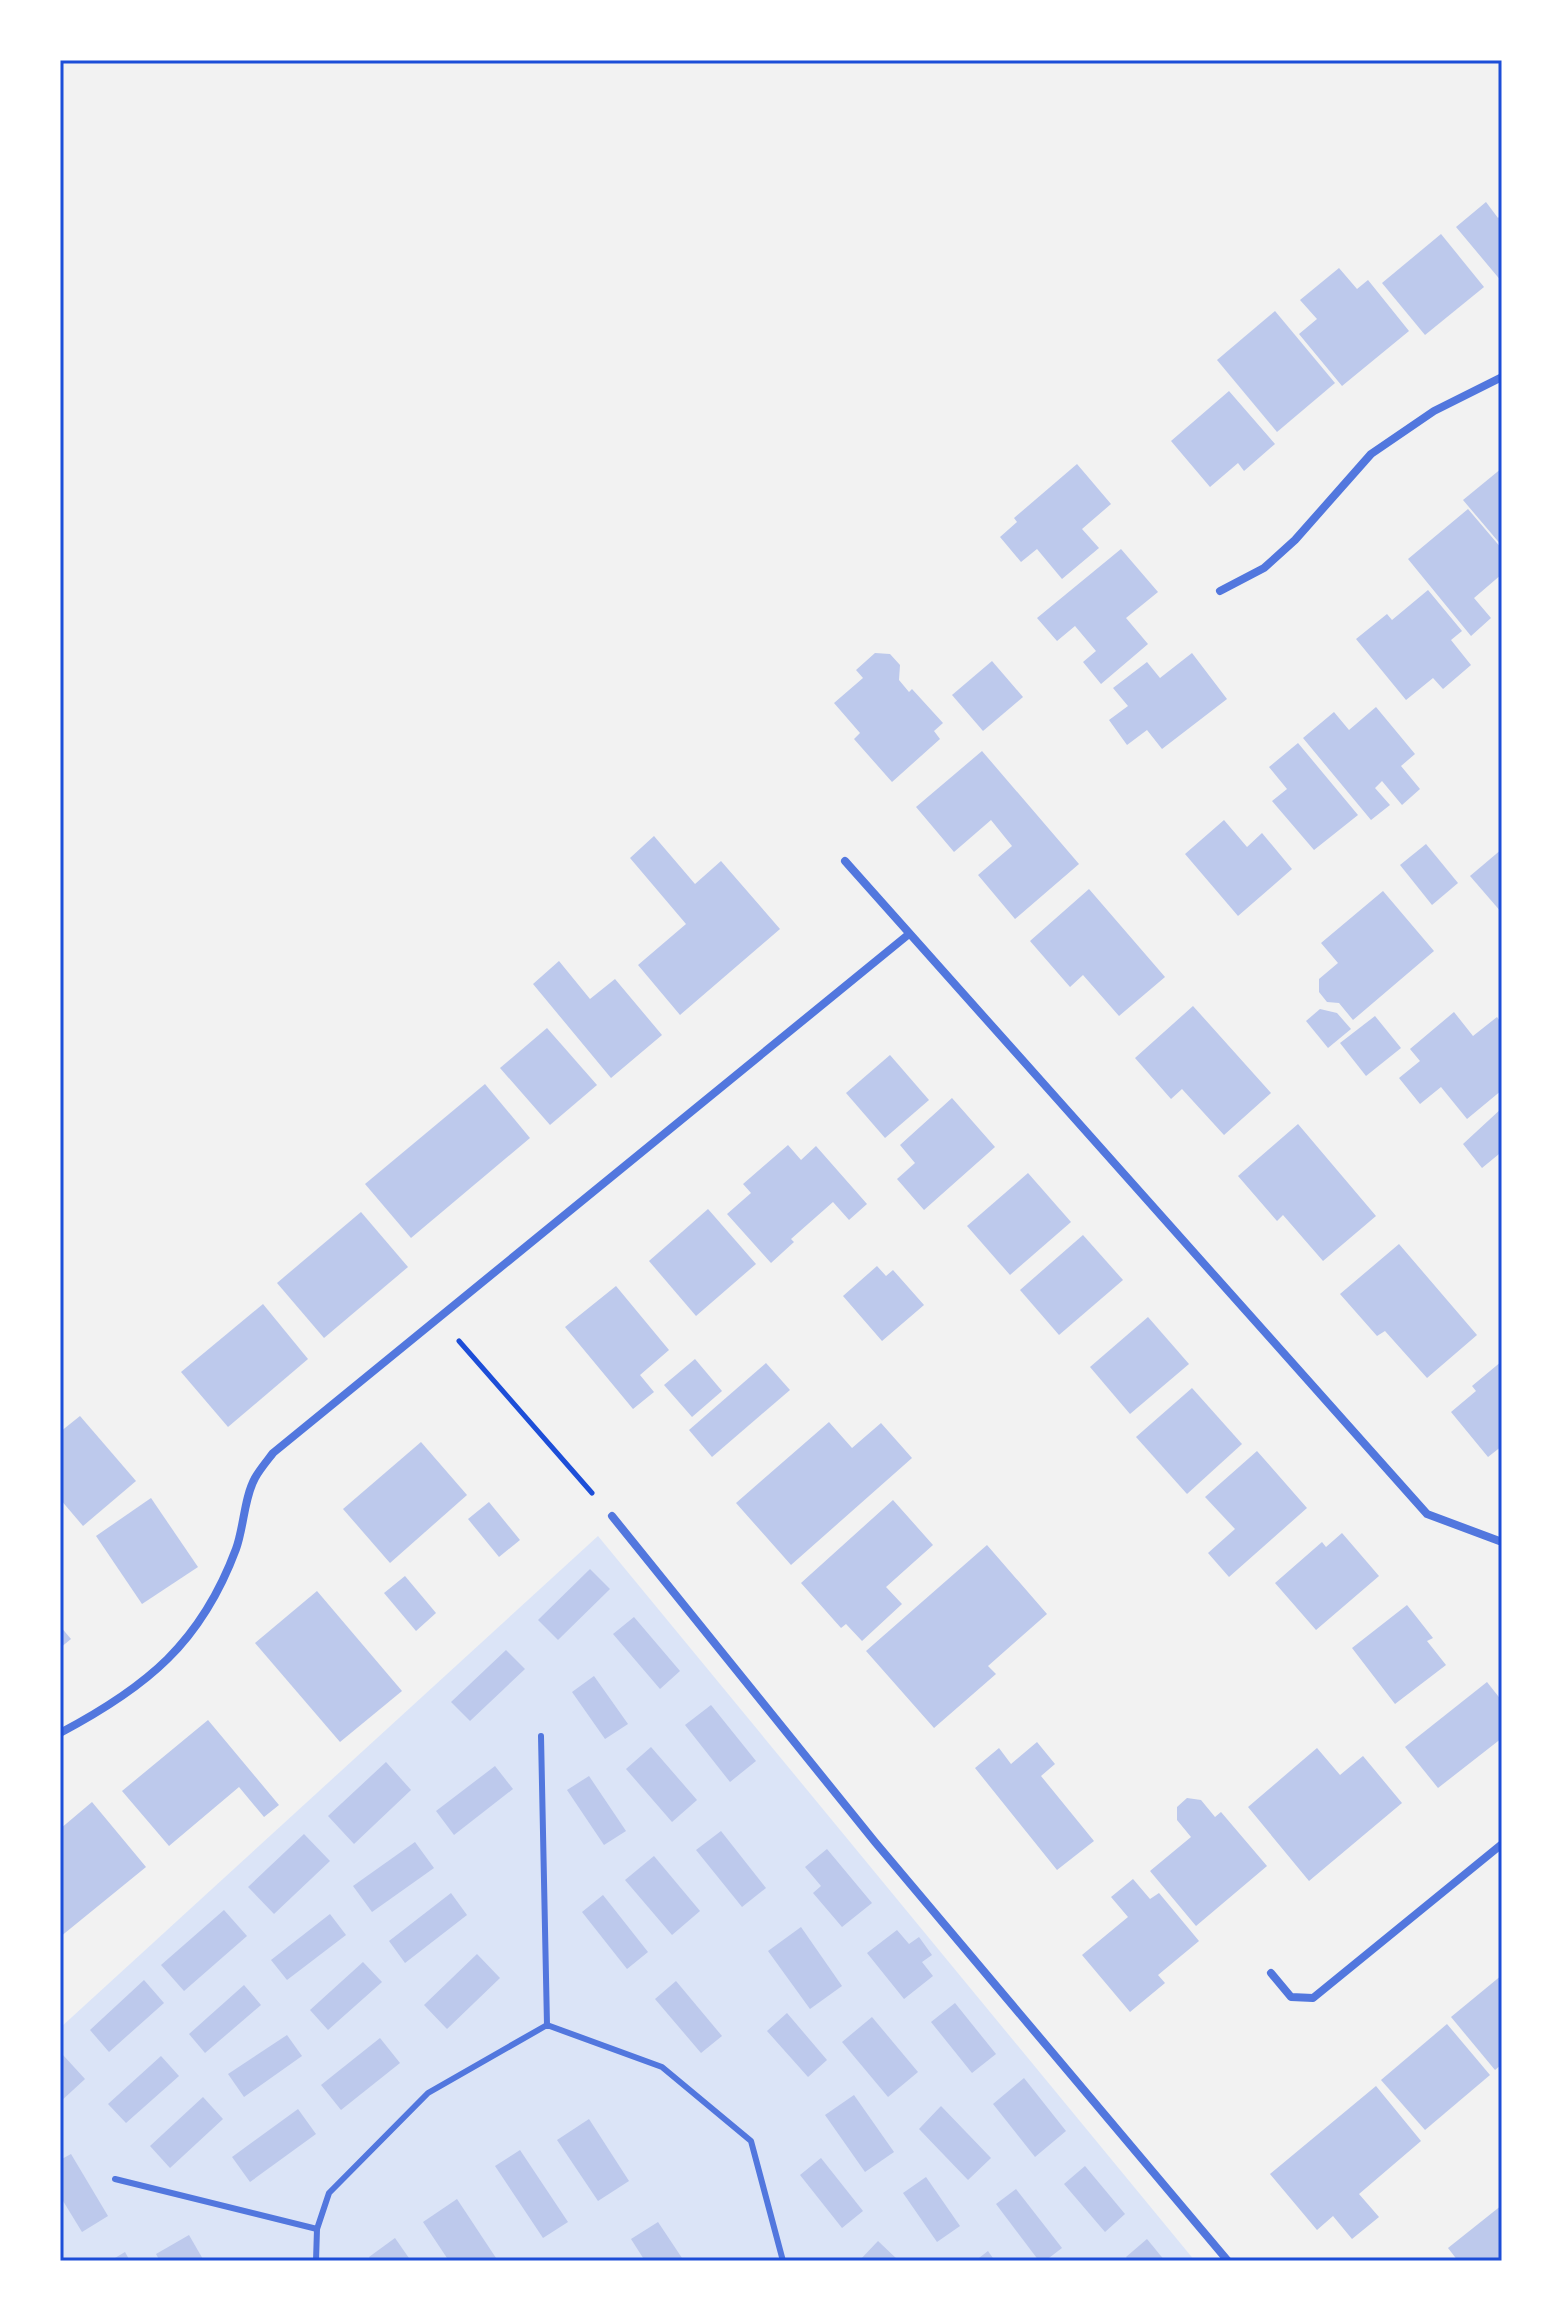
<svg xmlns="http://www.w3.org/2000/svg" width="1562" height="2321" viewBox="0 0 1562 2321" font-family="Georgia,serif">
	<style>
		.green { fill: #dbe4f7 }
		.building { fill: #bdc9ec }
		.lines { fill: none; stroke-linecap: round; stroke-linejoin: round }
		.path { stroke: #1d4ed8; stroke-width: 5 }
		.service { stroke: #5277de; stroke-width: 6 }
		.minor { stroke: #5277de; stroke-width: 8 }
		.neatline { fill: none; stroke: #1d4ed8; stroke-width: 3 }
	</style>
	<rect width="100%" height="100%" fill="#f2f2f2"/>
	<polygon class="green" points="598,1536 1195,2261 60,2261 60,2028"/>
	<g class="building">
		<polygon points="1486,202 1498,218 1502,214 1502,282 1456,227"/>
		<polygon points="1441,234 1484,287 1425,335 1382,283"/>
		<polygon points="1339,268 1357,289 1368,280 1409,331 1342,386 1299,334 1317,319 1300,300"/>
		<polygon points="1275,311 1335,383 1277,432 1217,360"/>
		<polygon points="1229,391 1275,444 1244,471 1238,463 1210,487 1171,441"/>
		<polygon points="1077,464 1111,504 1082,529 1099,548 1062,579 1037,549 1021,562 1000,537 1017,522 1014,518"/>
		<polygon points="1502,468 1502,546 1463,500"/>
		<polygon points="1468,509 1502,549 1502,574 1474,598 1491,618 1471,636 1408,559"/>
		<polygon points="1121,549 1158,592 1126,618 1148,644 1101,684 1083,662 1096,651 1075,626 1057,641 1037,618"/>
		<polygon points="1428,590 1462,631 1451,640 1471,665 1443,689 1433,678 1406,700 1356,639 1387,614 1392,620"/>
		<polygon points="875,653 890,654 900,665 899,680 909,692 912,689 943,723 934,731 940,739 892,782 854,739 860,733 834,703 863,678 856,670"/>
		<polygon points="1192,653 1227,699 1162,749 1147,730 1127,745 1109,720 1128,706 1113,688 1147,662 1160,678"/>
		<polygon points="992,661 1023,697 983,731 952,695"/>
		<polygon points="1376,707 1415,754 1401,766 1420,789 1402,805 1382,781 1375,788 1390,805 1371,820 1303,738 1334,712 1349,730"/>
		<polygon points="1298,743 1358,815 1314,850 1272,801 1287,789 1269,767"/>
		<polygon points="982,751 1079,864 1015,919 978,875 1012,846 991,820 954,852 916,807"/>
		<polygon points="1224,820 1247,847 1262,833 1292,869 1238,916 1185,854"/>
		<polygon points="654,836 695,884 721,861 780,929 680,1015 638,965 686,924 630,858"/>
		<polygon points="1426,844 1458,883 1432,905 1400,865"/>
		<polygon points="1502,849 1502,913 1470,876"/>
		<polygon points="1089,889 1165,977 1119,1016 1083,975 1070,987 1030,941"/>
		<polygon points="1383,891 1434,951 1353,1020 1339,1003 1327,1002 1319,992 1319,979 1338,963 1321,943"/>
		<polygon points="559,961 590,999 615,979 662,1035 611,1078 533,984"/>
		<polygon points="1193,1006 1271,1093 1224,1135 1182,1089 1171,1099 1135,1058"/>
		<polygon points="1320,1009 1337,1013 1351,1029 1328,1048 1306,1021"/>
		<polygon points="1454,1012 1473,1036 1497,1017 1502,1024 1502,1090 1467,1119 1441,1087 1420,1104 1399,1078 1420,1061 1410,1049"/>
		<polygon points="1375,1016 1401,1048 1366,1076 1340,1043"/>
		<polygon points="547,1028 597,1085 550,1125 500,1068"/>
		<polygon points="890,1055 929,1100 885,1138 846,1093"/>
		<polygon points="485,1084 530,1138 411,1238 365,1184"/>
		<polygon points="952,1098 995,1147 924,1210 897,1179 915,1163 900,1145"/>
		<polygon points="1502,1108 1502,1157 1499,1154 1482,1168 1463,1144"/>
		<polygon points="1298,1124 1376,1216 1323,1261 1283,1215 1277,1221 1238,1176"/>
		<polygon points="788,1145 801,1160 816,1146 867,1204 849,1220 833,1202 791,1239 794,1242 771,1263 727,1214 751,1193 743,1184"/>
		<polygon points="1028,1173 1071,1222 1010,1275 967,1226"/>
		<polygon points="708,1209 756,1264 696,1316 649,1261"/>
		<polygon points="361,1212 408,1267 324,1338 277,1283"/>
		<polygon points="1083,1235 1123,1280 1059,1335 1020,1290"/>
		<polygon points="1399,1244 1477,1335 1427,1378 1385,1331 1377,1336 1340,1294"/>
		<polygon points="877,1266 886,1276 893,1270 924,1305 882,1341 843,1296"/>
		<polygon points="616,1286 669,1350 640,1375 654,1392 633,1409 565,1327"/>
		<polygon points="263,1304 308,1359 228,1427 181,1372"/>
		<polygon points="1148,1317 1189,1364 1130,1414 1090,1367"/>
		<polygon points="695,1359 722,1391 692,1417 664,1385"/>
		<polygon points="1502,1361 1502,1446 1488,1457 1451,1412 1476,1391 1472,1386"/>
		<polygon points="766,1363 790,1390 712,1457 689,1430"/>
		<polygon points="1192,1388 1242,1444 1187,1494 1136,1437"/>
		<polygon points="80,1416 136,1481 83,1526 60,1499 60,1432"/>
		<polygon points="829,1422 852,1448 881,1423 912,1458 791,1565 736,1503"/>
		<polygon points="421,1442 467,1495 390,1563 343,1509"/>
		<polygon points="1257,1451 1307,1508 1229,1577 1208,1553 1235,1529 1205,1497"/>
		<polygon points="151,1498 198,1567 142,1604 96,1536"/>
		<polygon points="893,1500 933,1545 886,1587 902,1604 862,1641 846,1624 841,1628 801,1583"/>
		<polygon points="489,1502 520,1540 499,1557 468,1519"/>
		<polygon points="1342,1533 1379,1576 1316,1630 1275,1583 1322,1542 1326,1547"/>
		<polygon points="987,1545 1047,1614 988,1666 996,1674 934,1728 866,1651"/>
		<polygon points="590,1569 610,1589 558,1640 538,1620"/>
		<polygon points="405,1576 436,1613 416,1631 384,1593"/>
		<polygon points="317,1591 402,1691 340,1742 255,1643"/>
		<polygon points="1407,1605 1433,1638 1427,1641 1446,1665 1395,1704 1352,1648"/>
		<polygon points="634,1617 680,1671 660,1689 613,1634"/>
		<polygon points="60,1626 71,1639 60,1648"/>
		<polygon points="506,1650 525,1669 470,1721 451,1702"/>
		<polygon points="594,1676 628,1724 605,1739 572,1692"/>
		<polygon points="1487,1682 1502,1701 1502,1738 1438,1788 1405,1747"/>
		<polygon points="711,1705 756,1761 730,1782 685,1725"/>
		<polygon points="208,1720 279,1805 264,1817 239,1787 169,1846 122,1791"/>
		<polygon points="1037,1742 1055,1764 1041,1776 1094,1841 1057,1870 975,1768 999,1748 1011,1764"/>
		<polygon points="651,1747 697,1800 672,1822 626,1769"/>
		<polygon points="1317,1748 1340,1775 1363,1756 1402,1803 1309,1881 1248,1807"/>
		<polygon points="386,1762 411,1790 354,1844 328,1816"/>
		<polygon points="495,1766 513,1789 454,1835 436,1811"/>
		<polygon points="589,1776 626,1831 604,1845 567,1790"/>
		<polygon points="1187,1798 1201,1800 1215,1817 1221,1812 1267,1866 1196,1926 1150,1871 1191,1837 1177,1820 1177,1807"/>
		<polygon points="92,1802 146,1867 60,1937 63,1855 60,1829"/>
		<polygon points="721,1831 766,1888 742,1907 696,1850"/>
		<polygon points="304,1834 330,1861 274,1914 248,1887"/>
		<polygon points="415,1842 434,1868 372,1912 353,1886"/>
		<polygon points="827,1849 872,1903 842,1927 813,1893 821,1886 805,1867"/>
		<polygon points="654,1856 700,1911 672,1935 625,1880"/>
		<polygon points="1133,1879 1150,1899 1159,1893 1199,1941 1158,1975 1165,1983 1130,2012 1082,1955 1128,1917 1111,1897"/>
		<polygon points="451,1893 467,1915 405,1963 389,1941"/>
		<polygon points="603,1895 648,1952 627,1969 582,1912"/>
		<polygon points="224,1910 247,1936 184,1991 161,1965"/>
		<polygon points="330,1914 346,1935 287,1980 271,1960"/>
		<polygon points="801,1927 842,1986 810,2009 768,1951"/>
		<polygon points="897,1930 909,1944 919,1937 932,1955 922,1962 933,1976 904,1999 867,1953"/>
		<polygon points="477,1954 500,1978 447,2029 424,2005"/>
		<polygon points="363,1962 382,1982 328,2030 310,2010"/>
		<polygon points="1502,1975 1502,2064 1495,2070 1451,2017"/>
		<polygon points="144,1980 164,2003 109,2052 90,2030"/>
		<polygon points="676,1981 722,2036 701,2053 655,1999"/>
		<polygon points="244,1985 261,2005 205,2053 189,2034"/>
		<polygon points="955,2003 996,2054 972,2073 931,2022"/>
		<polygon points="787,2013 827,2060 808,2077 767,2031"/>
		<polygon points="872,2017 918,2072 888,2097 842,2042"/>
		<polygon points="1447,2024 1490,2075 1425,2130 1381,2080"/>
		<polygon points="287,2035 302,2056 244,2097 228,2074"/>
		<polygon points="380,2038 400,2063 341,2110 321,2085"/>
		<polygon points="63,2055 85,2079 60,2102 60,2058"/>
		<polygon points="161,2056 179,2076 126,2123 108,2104"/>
		<polygon points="1024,2078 1066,2131 1035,2157 993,2104"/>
		<polygon points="1376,2086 1421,2141 1359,2194 1379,2217 1352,2239 1333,2216 1317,2230 1270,2174"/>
		<polygon points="854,2095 894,2152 865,2172 825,2115"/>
		<polygon points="203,2097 223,2119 170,2168 150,2146"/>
		<polygon points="941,2106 991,2158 968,2180 919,2129"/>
		<polygon points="298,2109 316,2134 250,2182 232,2157"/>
		<polygon points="589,2119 629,2181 598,2201 557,2140"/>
		<polygon points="520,2150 568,2222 543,2238 495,2166"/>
		<polygon points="71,2154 108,2216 82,2232 60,2196 60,2160"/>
		<polygon points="821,2158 863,2211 842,2228 800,2175"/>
		<polygon points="1085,2166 1125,2214 1105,2232 1064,2184"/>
		<polygon points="926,2177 960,2226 937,2242 903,2193"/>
		<polygon points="1016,2189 1062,2248 1045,2261 1039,2261 996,2204"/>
		<polygon points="457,2199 498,2261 449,2261 423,2222"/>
		<polygon points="1502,2205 1502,2261 1458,2261 1448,2248"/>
		<polygon points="658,2222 684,2261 645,2261 631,2239"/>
		<polygon points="189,2235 204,2261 160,2261 156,2254"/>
		<polygon points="395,2238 411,2261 371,2261 369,2257"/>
		<polygon points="1147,2239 1165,2261 1129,2261 1126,2257"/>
		<polygon points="878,2241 899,2261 859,2261"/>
		<polygon points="988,2251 995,2261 975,2261"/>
		<polygon points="125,2252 130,2261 110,2261"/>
	</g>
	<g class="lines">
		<polyline class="path" points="459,1341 592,1493"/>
		<g class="service">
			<polyline points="541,1736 547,2025"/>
			<polyline points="115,2179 317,2229"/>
			<polyline points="316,2261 317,2229 329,2193 428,2093 547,2025 662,2067 751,2141 783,2261"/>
		</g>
		<g class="minor">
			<polyline points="1220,591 1264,568 1295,540 1371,454 1434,411 1502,377"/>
			<polyline points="845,861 1427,1514 1502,1542"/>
			<polyline points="612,1516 875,1842 1228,2261"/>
			<path d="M60,1733C147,1687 201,1643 236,1549C244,1527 244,1498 255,1478C260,1469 267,1461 273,1453L909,934"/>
			<polyline points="1271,1973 1291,1997 1313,1998 1502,1844"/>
		</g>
	</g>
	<rect width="1562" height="2321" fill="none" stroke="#ffffff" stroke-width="124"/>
	<rect x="62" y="62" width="1438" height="2197" class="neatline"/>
</svg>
